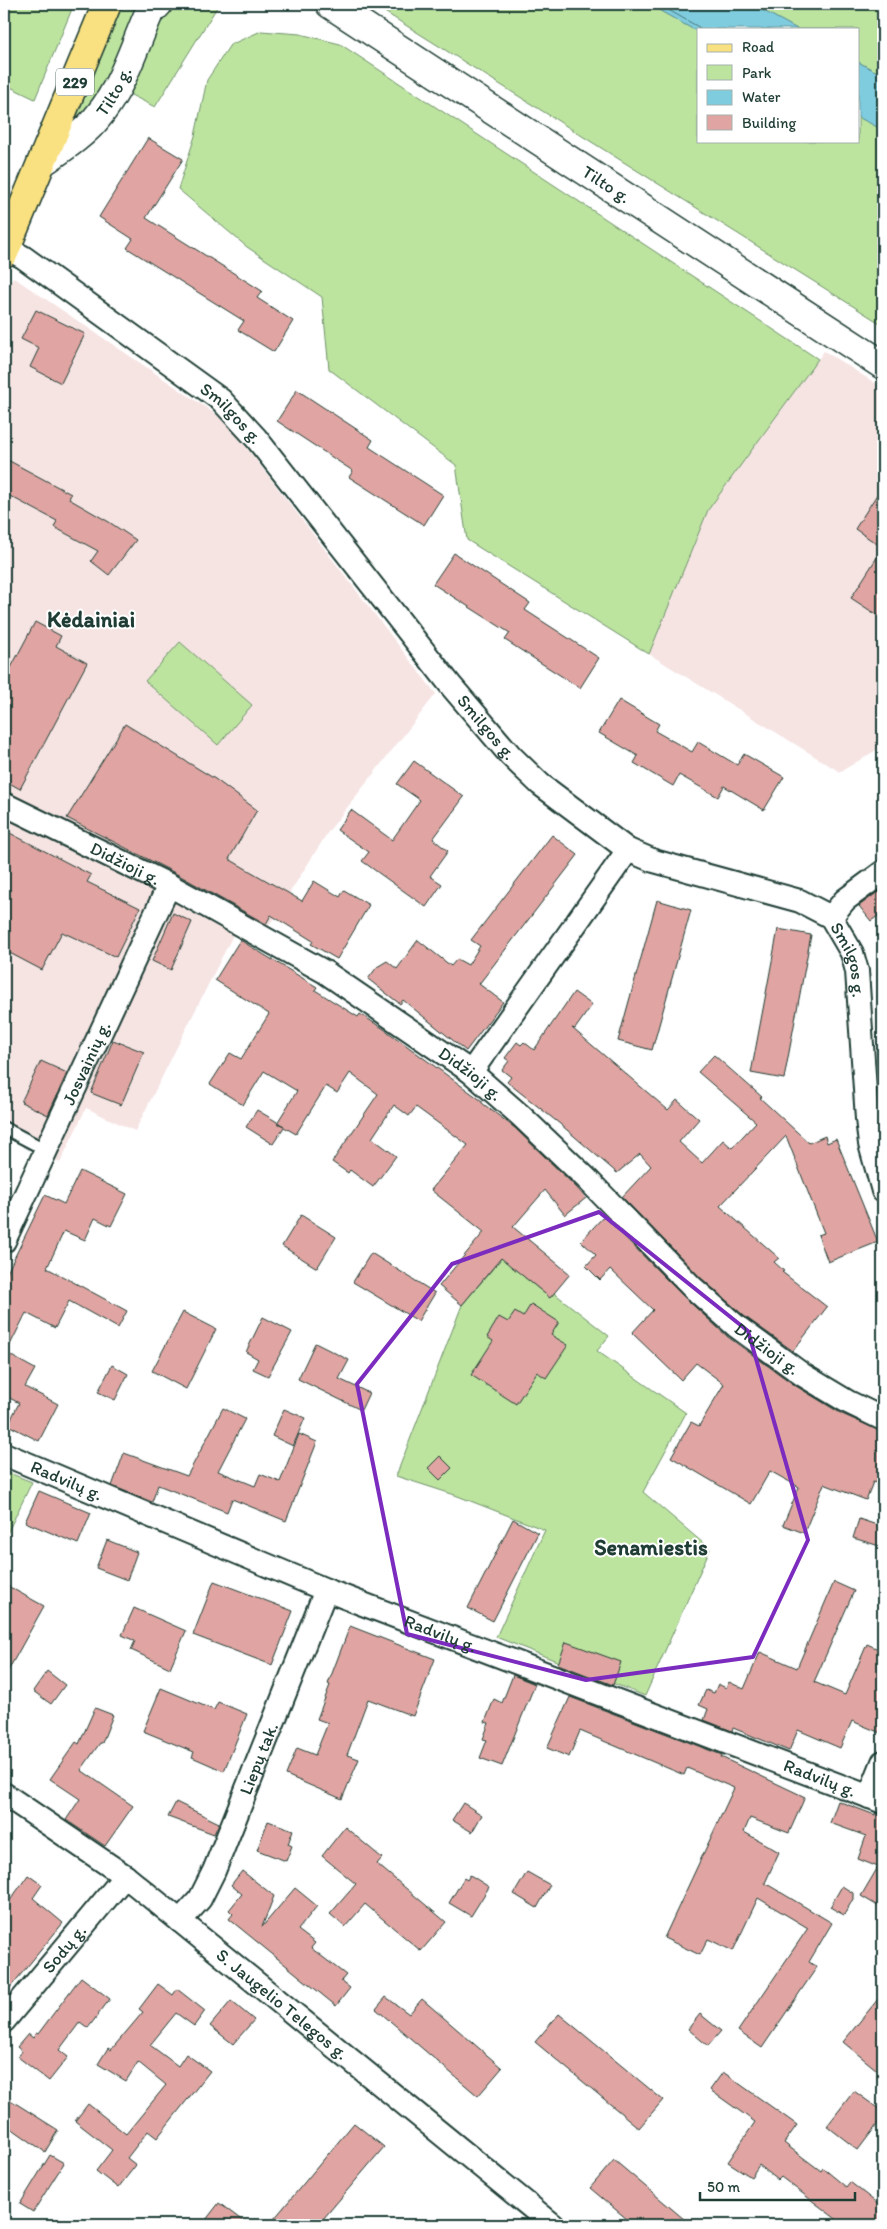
<svg xmlns="http://www.w3.org/2000/svg" width="887" height="2229" viewBox="0 0 887 2229" font-family="Itim,sans-serif">
	<style>
		.built { fill: #f6e4e3 }
		.green { fill: #bde49f; stroke: #6e906a }
		.water { fill: #80ccdf; stroke: #59939b }
		.lines { fill: none; stroke-linecap: round; stroke-linejoin: round }
		.shore { stroke: #467678; stroke-width: 1 }
		.building { fill: #e0a5a2; stroke: #1f3d34 }
		.lane-casing { stroke: #1f3d34; stroke-width: 15 }
		.street-casing { stroke: #1f3d34; stroke-width: 26 }
		.secondary-casing { stroke: #1f3d34; stroke-width: 31 }
		.primary-casing { stroke: #1f3d34; stroke-width: 31 }
		.lane { stroke: #fff; stroke-width: 11 }
		.street { stroke: #fff; stroke-width: 22 }
		.secondary { stroke: #fff; stroke-width: 28 }
		.primary { stroke: #f9e181; stroke-width: 28 }
		.marked { fill: none; stroke: #7b2cbf; stroke-width: 4; stroke-linejoin: round }
		.labels { text-anchor: middle; stroke-width: 4; stroke-linejoin: round; paint-order: stroke }
		.shield { fill: #fff; stroke: #627771; stroke-width: 1 }
		.shield-label { font-size: 16px; font-weight: bold; fill: #1f3d34 }
		.street-label { font-size: 18px; fill: #1f3d34; stroke: #fff }
		.district-label { font-size: 22px; font-weight: bold; fill: #1f3d34; stroke: #fff }
	</style>
	<rect width="100%" height="100%" fill="#fff"/>
	<filter id="ink" filterUnits="userSpaceOnUse"><feTurbulence type="fractalNoise" baseFrequency=".02" numOctaves="2"/><feDisplacementMap in="SourceGraphic" scale="10" xChannelSelector="R" yChannelSelector="G"/><feConvolveMatrix kernelMatrix="1 2 1 2 8 2 1 2 1" color-interpolation-filters="sRGB"/></filter>
	<g filter="url(#ink)">
		<g class="built">
			<polygon points="13,277 226,421 436,694 328,832 268,927 233,935 135,1131 86,1108 60,1163 4,1136 4,299"/>
			<polygon points="824,351 883,388 883,746 840,772 649,654 708,510"/>
		</g>
		<g class="green">
			<polygon points="4,4 74,4 35,99 4,84"/>
			<polygon points="123,4 219,4 155,107 121,90 68,134"/>
			<polygon points="372,4 648,4 698,32 698,141 858,141 858,117 883,130 883,325"/>
			<polygon points="751,4 883,4 883,75 858,62 858,29 797,29"/>
			<polygon points="261,31 300,34 340,44 818,359 708,510 649,654 467,540 456,465 329,369 322,297 247,247 178,189 195,136 207,80 230,45"/>
			<polygon points="180,642 252,705 218,745 145,681"/>
			<polygon points="507,1252 523,1276 550,1298 554,1293 609,1336 597,1351 686,1413 643,1492 710,1549 645,1696 496,1637 545,1530 455,1495 396,1476 462,1305"/>
			<polygon points="4,1471 32,1482 4,1540"/>
		</g>
		<g class="water">
			<polygon points="648,4 751,4 797,29 698,29 698,32"/>
			<polygon points="858,62 883,75 883,130 858,117"/>
		</g>
		<g class="lines">
			<polyline class="shore" points="658,4 702,29"/>
		</g>
		<g class="building">
			<polygon points="148,138 183,159 146,218 262,291 257,298 293,321 274,352 238,330 244,321 127,248 133,239 99,217"/>
			<polygon points="36,310 85,334 61,383 30,367 39,348 21,339"/>
			<polygon points="297,390 373,440 369,447 443,495 424,525 349,477 353,471 277,421"/>
			<polygon points="4,458 71,494 69,499 109,522 136,540 109,575 91,561 98,551 54,527 57,521 4,493"/>
			<polygon points="883,485 883,548 855,529"/>
			<polygon points="883,548 883,619 851,598"/>
			<polygon points="454,553 530,603 525,610 599,658 580,688 505,640 510,633 433,584"/>
			<polygon points="35,622 61,636 56,646 87,663 20,789 4,780 4,681"/>
			<polygon points="619,700 659,724 655,731 692,752 698,742 737,765 744,754 784,777 764,810 724,786 718,797 679,775 673,786 634,763 638,756 599,733"/>
			<polygon points="125,724 215,779 257,810 229,859 302,901 314,881 340,897 344,890 369,905 337,959 311,944 313,941 271,915 266,924 175,873 67,818"/>
			<polygon points="414,761 464,797 433,839 448,851 430,876 442,884 426,907 362,861 369,852 337,830 351,810 392,840 420,800 397,784"/>
			<polygon points="4,830 91,875 87,882 140,908 116,957 62,932 42,970 4,950"/>
			<polygon points="552,835 578,855 479,984 503,1002 466,1051 403,1000 400,1004 368,979 377,967 387,961 397,969 418,940 451,966 457,959 468,965 480,946 471,940"/>
			<polygon points="883,888 883,912 871,921 859,906"/>
			<polygon points="657,900 691,910 652,1050 618,1041"/>
			<polygon points="173,913 192,922 171,970 152,961"/>
			<polygon points="778,929 811,935 784,1079 751,1073"/>
			<polygon points="240,940 317,987 315,990 358,1017 360,1014 384,1029 482,1101 482,1103 515,1128 576,1187 586,1198 565,1215 545,1190 513,1227 570,1274 550,1298 501,1258 462,1305 439,1286 484,1232 431,1190 468,1145 416,1107 409,1116 394,1105 372,1138 396,1156 373,1187 350,1170 348,1173 332,1162 378,1094 350,1073 337,1093 326,1086 296,1134 284,1127 273,1144 246,1127 257,1110 284,1126 277,1123 297,1091 264,1071 243,1105 210,1084 230,1053 241,1059 269,1014 215,980"/>
			<polygon points="574,992 592,1005 575,1029 572,1028 668,1110 677,1100 699,1119 679,1142 702,1163 723,1140 732,1148 756,1122 698,1072 714,1055 762,1097 760,1098 809,1143 825,1136 827,1143 836,1139 878,1242 828,1262 818,1235 824,1233 786,1136 720,1206 779,1258 774,1262 784,1271 782,1272 827,1307 793,1351 744,1316 701,1278 622,1197 651,1166 640,1154 617,1173 560,1124 507,1082 511,1077 502,1070 509,1061 505,1058 517,1042 521,1045 524,1042 534,1050"/>
			<polygon points="113,1040 144,1052 121,1105 91,1093"/>
			<polygon points="41,1061 67,1073 48,1115 21,1102"/>
			<polygon points="80,1171 127,1194 111,1226 95,1218 85,1240 64,1231 47,1268 127,1311 118,1328 69,1301 55,1328 26,1313 6,1353 35,1369 25,1387 58,1404 39,1441 8,1425 19,1403 4,1395 4,1279 45,1195 64,1204"/>
			<polygon points="301,1215 336,1237 317,1268 282,1246"/>
			<polygon points="604,1216 683,1296 728,1337 796,1386 842,1414 883,1432 883,1472 879,1484 873,1482 866,1500 824,1484 804,1533 783,1525 799,1487 770,1471 751,1504 671,1457 691,1422 699,1426 724,1384 696,1363 681,1380 632,1333 653,1310 610,1269 600,1280 586,1266 596,1255 581,1241"/>
			<polygon points="371,1253 435,1293 418,1321 353,1282"/>
			<polygon points="531,1304 559,1322 551,1335 568,1345 546,1378 537,1372 516,1404 471,1375 493,1341 487,1337 499,1317 508,1322 515,1312 523,1317"/>
			<polygon points="183,1312 216,1329 186,1389 152,1371"/>
			<polygon points="263,1317 292,1332 268,1376 253,1369 258,1359 246,1352"/>
			<polygon points="315,1343 349,1360 339,1379 369,1393 361,1410 298,1379"/>
			<polygon points="112,1365 128,1374 115,1400 98,1392"/>
			<polygon points="223,1408 245,1419 218,1471 255,1486 260,1474 280,1482 299,1434 317,1442 286,1521 232,1499 227,1512 158,1485 152,1502 112,1486 124,1453 187,1476"/>
			<polygon points="284,1409 305,1418 293,1446 272,1436"/>
			<polygon points="440,1456 452,1468 440,1480 428,1468"/>
			<polygon points="39,1491 91,1513 78,1544 25,1522"/>
			<polygon points="513,1519 538,1533 493,1621 468,1608"/>
			<polygon points="859,1519 883,1527 883,1547 853,1538"/>
			<polygon points="107,1540 137,1552 127,1580 96,1568"/>
			<polygon points="214,1581 293,1611 272,1665 193,1635"/>
			<polygon points="834,1582 854,1591 814,1682 845,1695 867,1644 883,1651 883,1734 852,1721 840,1748 798,1730 789,1751 733,1728 732,1731 704,1720 708,1709 699,1705 706,1690 714,1693 718,1684 726,1688 729,1682 744,1689 760,1652 797,1668"/>
			<polygon points="4,1584 44,1606 4,1678"/>
			<polygon points="134,1608 186,1631 170,1668 131,1650 135,1641 122,1635"/>
			<polygon points="350,1626 435,1659 413,1716 368,1699 347,1755 359,1759 342,1799 286,1775 297,1748 315,1755 328,1723 317,1719 330,1685 328,1684"/>
			<polygon points="566,1642 621,1662 613,1685 558,1664"/>
			<polygon points="47,1671 65,1685 51,1704 33,1691"/>
			<polygon points="513,1675 535,1684 502,1766 480,1758 487,1740 483,1739 489,1723 485,1722 494,1699 502,1703"/>
			<polygon points="161,1688 214,1710 218,1702 247,1714 224,1771 192,1757 194,1752 143,1731"/>
			<polygon points="570,1697 722,1755 721,1757 805,1797 789,1833 750,1818 744,1832 779,1852 765,1883 832,1923 809,1962 817,1967 762,2048 738,2031 808,1928 758,1898 733,1951 708,1939 700,1955 664,1938 734,1788 687,1768 684,1775 580,1731 569,1757 547,1748"/>
			<polygon points="95,1708 113,1715 102,1743 100,1743 81,1770 133,1806 105,1846 66,1820 80,1799 50,1779 76,1742 79,1744"/>
			<polygon points="838,1801 875,1815 875,1813 883,1815 883,1909 861,1896 878,1867 858,1859 866,1836 830,1823"/>
			<polygon points="176,1802 219,1823 214,1834 168,1817"/>
			<polygon points="463,1803 482,1815 472,1832 452,1820"/>
			<polygon points="268,1821 293,1830 288,1844 292,1846 286,1861 257,1850"/>
			<polygon points="345,1827 382,1858 377,1864 446,1922 421,1951 365,1904 345,1927 330,1914 356,1884 322,1856"/>
			<polygon points="242,1871 274,1896 262,1927 295,1888 317,1906 298,1930 315,1943 311,1948 346,1975 341,1981 350,1988 336,2006 229,1919 233,1914 229,1910 242,1894 231,1885"/>
			<polygon points="527,1872 550,1885 537,1908 514,1894"/>
			<polygon points="28,1875 42,1885 33,1898 63,1923 4,1995 4,1909"/>
			<polygon points="470,1875 489,1887 471,1916 449,1903 464,1878 467,1880"/>
			<polygon points="842,1886 853,1893 853,1899 844,1915 830,1907"/>
			<polygon points="81,1977 110,1999 88,2028 80,2022 59,2050 68,2057 49,2081 18,2057 22,2051 17,2047 28,2034 33,2038 36,2033 38,2034"/>
			<polygon points="158,1984 173,1995 177,1989 205,2011 194,2026 176,2013 150,2045 178,2066 186,2054 210,2071 157,2138 148,2131 127,2158 136,2165 118,2188 96,2171 112,2150 75,2121 88,2104 126,2134 166,2085 138,2062 126,2081 98,2064 108,2048 111,2050 143,2012 139,2009"/>
			<polygon points="883,1993 883,2075 843,2042"/>
			<polygon points="386,1997 409,2014 422,1999 502,2068 478,2096 376,2009"/>
			<polygon points="231,2001 254,2020 233,2044 210,2026"/>
			<polygon points="559,2014 663,2100 639,2128 535,2042"/>
			<polygon points="700,2014 721,2031 708,2046 688,2029"/>
			<polygon points="723,2072 797,2125 784,2143 821,2171 823,2168 846,2187 850,2182 883,2208 883,2225 844,2225 781,2177 778,2180 759,2165 751,2177 728,2162 755,2122 710,2090"/>
			<polygon points="854,2091 883,2112 883,2117 858,2150 827,2126"/>
			<polygon points="4,2096 58,2130 45,2152 4,2123"/>
			<polygon points="354,2123 384,2147 318,2225 269,2225"/>
			<polygon points="50,2155 64,2163 33,2212 20,2204"/>
			<polygon points="614,2160 691,2225 634,2225 590,2188"/>
			<polygon points="219,2203 248,2225 202,2225"/>
		</g>
		<g class="lines">
			<defs>
				<polyline id="lane" points="4,1128 46,1150"/>
				<g id="street">
					<path id="s1" d="M6,248L23,257L221,400L256,438L452,687L511,756L540,784L628,850L654,861L800,901L831,917L852,953L857,971L867,1119L870,1144L883,1191"/>
					<path id="s2" d="M4,804L169,885L325,972L471,1072L521,1116L586,1178L692,1287L736,1326L803,1375L848,1402L883,1419"/>
					<polyline points="831,917 845,900 883,872"/>
					<polyline points="471,1072 628,850"/>
					<path id="s3" d="M4,1241L169,885"/>
					<path id="s4" d="M4,1454L326,1590L883,1802"/>
					<path id="s5" d="M4,1794L125,1876L553,2225"/>
					<polyline points="869,1797 883,1762"/>
					<path id="s6" d="M180,1921L200,1899L214,1871L326,1590"/>
					<path id="s7" d="M4,2021L125,1876"/>
				</g>
				<g id="secondary">
					<path id="s8" d="M330,4L883,365"/>
					<path id="s9" d="M44,161C63,148 86,133 100,114C123,85 134,47 149,13L158,4"/>
				</g>
				<polyline id="primary" points="4,253 107,4"/>
			</defs>
			<use href="#lane" class="lane-casing"/>
			<use href="#street" class="street-casing"/>
			<use href="#secondary" class="secondary-casing"/>
			<use href="#primary" class="primary-casing"/>
			<use href="#lane" class="lane"/>
			<use href="#street" class="street"/>
			<use href="#secondary" class="secondary"/>
			<use href="#primary" class="primary"/>
		</g>
	</g>
	<path class="marked" d="M599,1212L748,1331L808,1540L753,1657L586,1680L407,1634L357,1384L452,1264Z"/>
	<g class="labels">
		<rect class="shield" x="56" y="68.5" width="38" height="27" rx="4"/>
		<g class="shield-label">
			<text x="75" y="88">229</text>
		</g>
		<g class="street-label">
			<text dy="6" stroke="none"><textPath href="#s9" startOffset="100">Tilto g.</textPath></text>
			<text dy="6" stroke="none"><textPath href="#s8" startOffset="330">Tilto g.</textPath></text>
			<text dy="6" stroke="none"><textPath href="#s1" startOffset="280">Smilgos g.</textPath></text>
			<text dy="6" stroke="none"><textPath href="#s1" startOffset="685">Smilgos g.</textPath></text>
			<text dy="6" stroke="none"><textPath href="#s2" startOffset="135">Didžioji g.</textPath></text>
			<text dy="6" stroke="none"><textPath href="#s1" startOffset="1135">Smilgos g.</textPath></text>
			<text dy="6" stroke="none"><textPath href="#s3" startOffset="196">Josvainių g.</textPath></text>
			<text dy="6" stroke="none"><textPath href="#s2" startOffset="540">Didžioji g.</textPath></text>
			<text dy="6" stroke="none"><textPath href="#s2" startOffset="945">Didžioji g.</textPath></text>
			<text dy="6" stroke="none"><textPath href="#s4" startOffset="68">Radvilų g.</textPath></text>
			<text dy="6" stroke="none"><textPath href="#s4" startOffset="472">Radvilų g.</textPath></text>
			<text dy="6" stroke="none"><textPath href="#s6" startOffset="182">Liepų tak.</textPath></text>
			<text dy="6" stroke="none"><textPath href="#s4" startOffset="878">Radvilų g.</textPath></text>
			<text dy="6" stroke="none"><textPath href="#s7" startOffset="94">Sodų g.</textPath></text>
			<text dy="6" stroke="none"><textPath href="#s5" startOffset="349">S. Jaugelio Telegos g.</textPath></text>
		</g>
		<g class="district-label">
			<text x="91" y="627">Kėdainiai</text>
			<text x="651" y="1555">Senamiestis</text>
		</g>
	</g>
	<rect width="887" height="2229" fill="none" stroke="#fff" stroke-width="20"/>
	<rect x="10" y="10" width="867" height="2209" fill="none" stroke="#1f3d34" stroke-width="2" filter="url(#ink)"/>
	<rect x="697" y="28" width="162" height="115" fill="#ffffff" stroke="#a5b1ae"/>
	<rect x="707" y="44" width="25" height="8" fill="#f9e181" stroke="#a5b1ae"/>
	<text x="742" y="52" font-size="15" fill="#1f3d34">Road</text>
	<rect x="707" y="65" width="25" height="15" fill="#bde49f" stroke="#a5b1ae"/>
	<text x="742" y="78" font-size="15" fill="#1f3d34">Park</text>
	<rect x="707" y="90" width="25" height="15" fill="#80ccdf" stroke="#a5b1ae"/>
	<text x="742" y="102" font-size="15" fill="#1f3d34">Water</text>
	<rect x="707" y="115" width="25" height="15" fill="#e0a5a2" stroke="#a5b1ae"/>
	<text x="742" y="128" font-size="15" fill="#1f3d34">Building</text>
	<path d="M700 2192v8h155v-8" fill="none" stroke="#1f3d34" stroke-width="2.5"/>
	<text x="707" y="2192" font-size="15" fill="#1f3d34" stroke="#ffffff" stroke-width="4" paint-order="stroke">50 m</text>
</svg>
